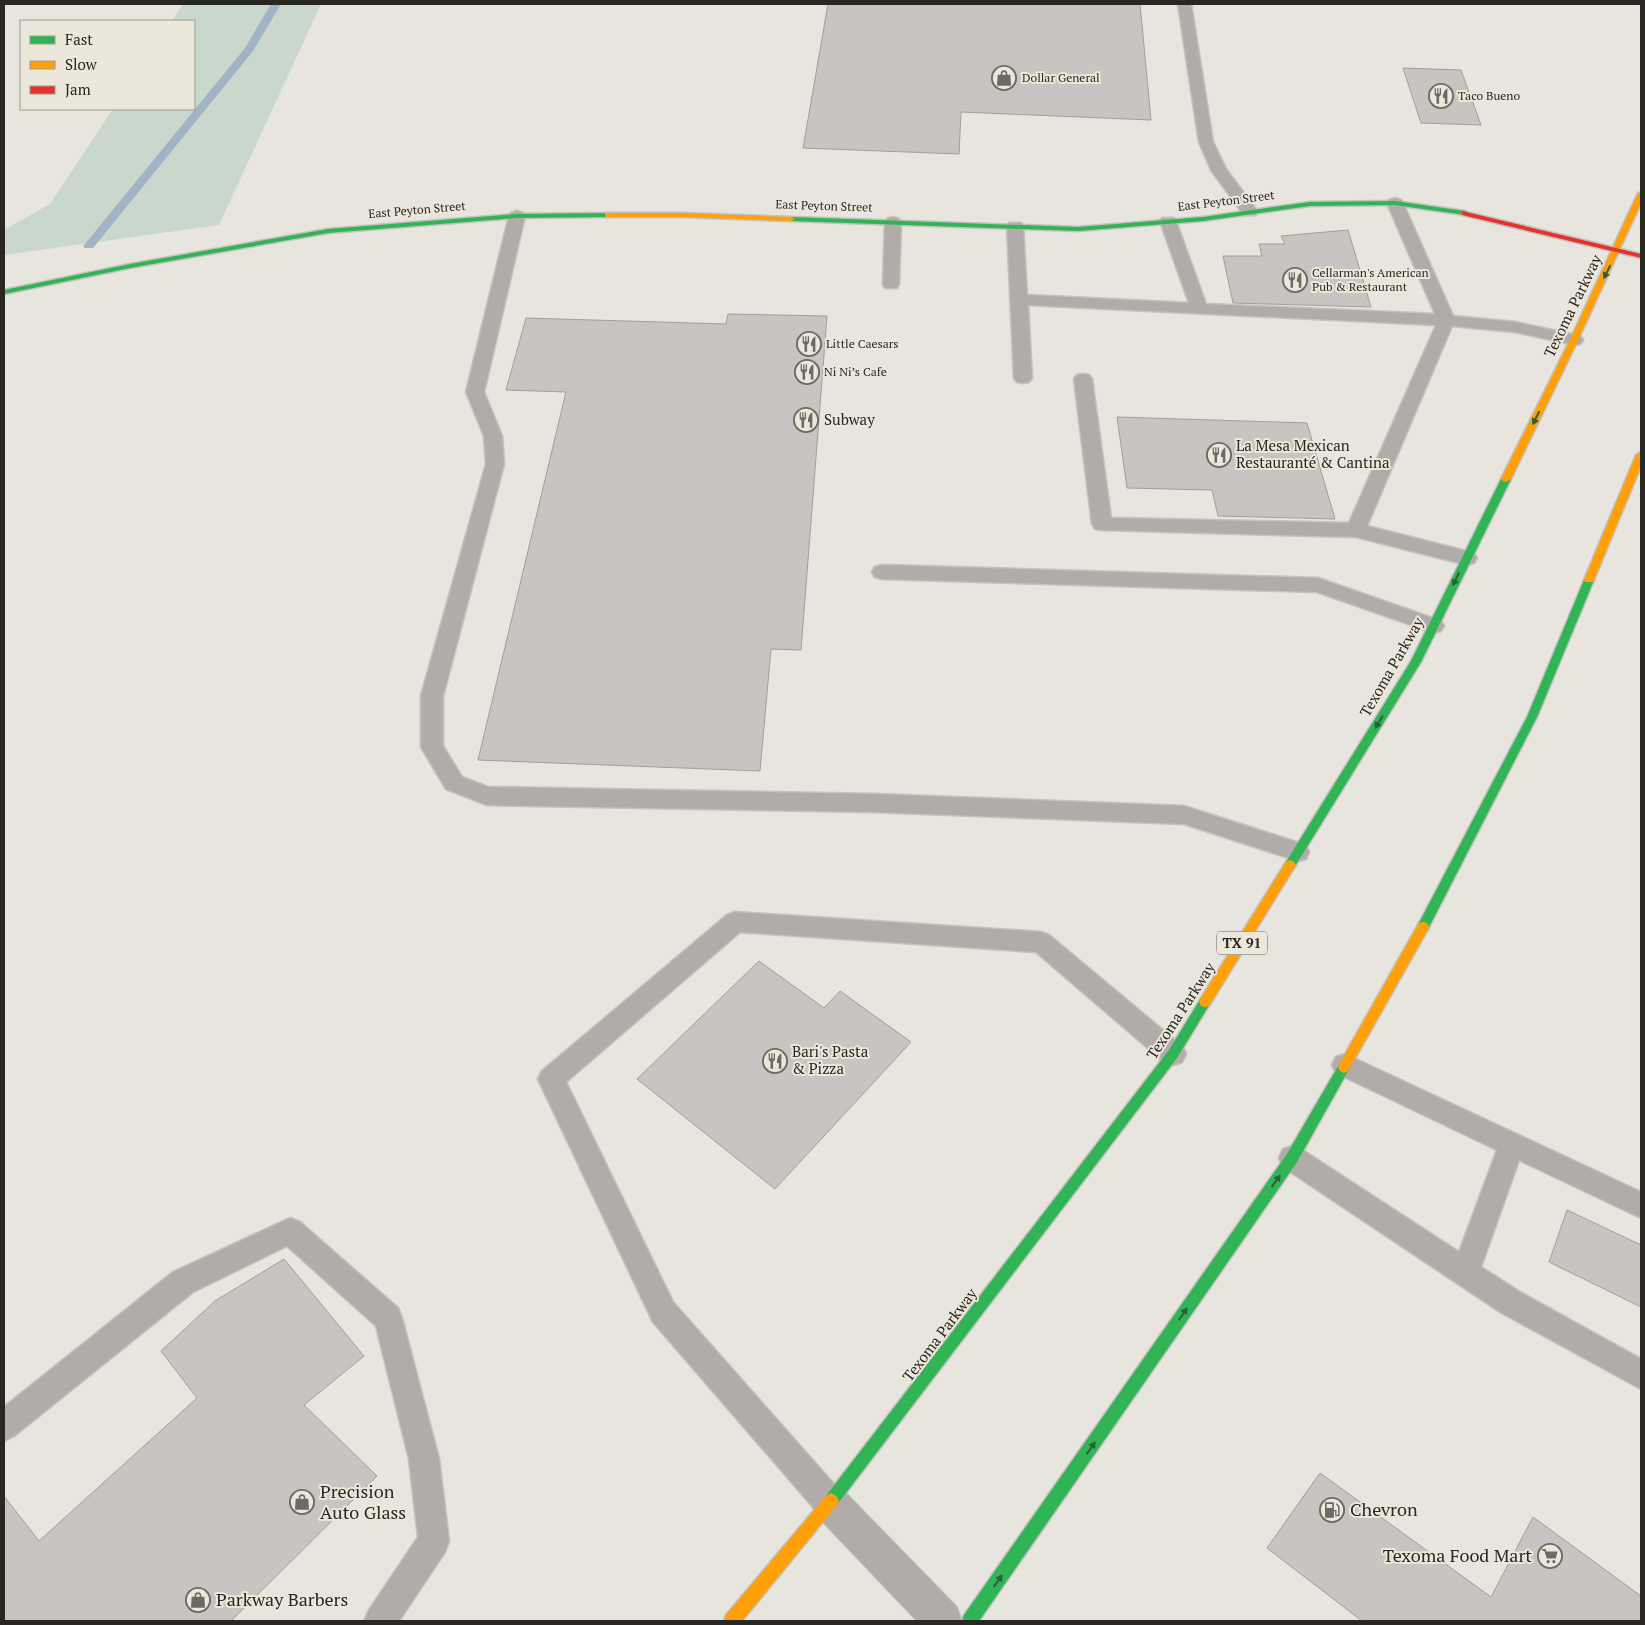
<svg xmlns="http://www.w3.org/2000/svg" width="1645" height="1625" viewBox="0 0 1645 1625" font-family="'PT Serif',serif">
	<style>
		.green { fill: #cad7cd }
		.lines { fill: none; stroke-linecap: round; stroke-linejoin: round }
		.stream { fill: #a1b4c5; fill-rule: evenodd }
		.building { fill: #c8c4c1; stroke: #a19e9b }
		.lane-casing { stroke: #c4c2bd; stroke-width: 3 }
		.street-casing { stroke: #c4c2bd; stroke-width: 2 }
		.fast-casing { stroke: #c4c2bd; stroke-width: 3 }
		.slow-casing { stroke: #c4c2bd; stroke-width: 3 }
		.jam-casing { stroke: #c4c2bd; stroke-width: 3 }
		.lane { fill: #b1aca9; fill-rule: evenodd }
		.street { fill: #b1aca9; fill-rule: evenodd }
		.fast { fill: #30b455; fill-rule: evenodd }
		.slow { fill: #ff9f0a; fill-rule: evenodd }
		.jam { fill: #e5322d; fill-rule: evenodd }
		.oneway { fill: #2c5f36 }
		.labels { text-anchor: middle; stroke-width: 4; stroke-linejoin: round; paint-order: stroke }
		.far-poi-label { font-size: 12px; fill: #292722; stroke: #ebe7da; text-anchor: start }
		.far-street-label { font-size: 12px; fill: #292722; stroke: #ebe7da }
		.shield { fill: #ebe7da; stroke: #636159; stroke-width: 1 }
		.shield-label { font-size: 14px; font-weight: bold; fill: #292722 }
		.street-label { font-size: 15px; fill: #292722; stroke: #ebe7da }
		.poi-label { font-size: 15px; fill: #292722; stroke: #ebe7da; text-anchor: start }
		.near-poi-label { font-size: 18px; fill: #292722; stroke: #ebe7da; text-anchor: start }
	</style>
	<rect width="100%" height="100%" fill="#e7e5de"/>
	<polygon class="green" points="183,4 321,4 219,225 4,255 4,230 50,204 113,109 194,109 194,21 172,21"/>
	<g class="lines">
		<polygon class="stream" points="271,4 281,4 253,51 93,248 85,248 83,246 85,244 245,48"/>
	</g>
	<g class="building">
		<polygon points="828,4 1140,4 1151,120 961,112 959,154 803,148"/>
		<polygon points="1403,68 1461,70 1481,125 1421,123"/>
		<polygon points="1348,230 1371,307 1233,303 1223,256 1262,256 1259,244 1285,244 1281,236"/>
		<polygon points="728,314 827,316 801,650 771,649 760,771 478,760 566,392 506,390 526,318 726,324"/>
		<polygon points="1117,417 1307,423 1335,519 1218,516 1212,490 1127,488"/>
		<polygon points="759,961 824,1008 840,991 911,1042 775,1189 637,1079"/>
		<polygon points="1567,1210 1641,1245 1641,1307 1549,1262"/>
		<polygon points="284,1259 364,1356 304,1405 377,1476 231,1621 4,1621 4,1496 39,1541 197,1398 161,1351 215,1301"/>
		<polygon points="1320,1473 1491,1597 1533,1517 1641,1596 1641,1621 1362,1621 1267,1548"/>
	</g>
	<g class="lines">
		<defs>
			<g id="lane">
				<polygon points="1178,4 1191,4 1213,142 1226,169 1258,212 1256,215 1244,215 1211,170 1199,142"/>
				<polygon points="1395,198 1401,200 1403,203 1453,316 1515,322 1580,336 1583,340 1580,344 1574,345 1515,332 1452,326 1367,526 1474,553 1477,558 1474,563 1467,565 1356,537 1102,530 1095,529 1092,524 1074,379 1077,375 1083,374 1089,375 1092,379 1111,518 1349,523 1436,325 1028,305 1032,378 1029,382 1023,383 1017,382 1014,378 1007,226 1009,223 1021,223 1023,226 1027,295 1189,303 1160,221 1162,218 1174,218 1176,221 1206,304 1435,314 1387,203 1389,200"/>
				<polygon points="517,211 523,213 525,216 484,392 502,436 504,464 443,696 443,746 462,777 488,787 874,794 1184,806 1306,845 1309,852 1306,859 1298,861 1184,824 874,812 487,805 446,789 421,747 421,696 486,464 484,436 466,392 509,216 511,213"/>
				<polygon points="893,217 899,219 901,222 899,284 897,288 885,288 883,284 885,222 887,219"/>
				<polygon points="882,565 1318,578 1441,621 1444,626 1441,631 1434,633 1317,592 882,579 875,577 872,572 875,567"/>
				<polygon points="735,912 1041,932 1049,935 1182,1046 1186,1054 1182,1062 1173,1065 1164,1062 1036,952 740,932 566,1082 673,1302 841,1492 845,1503 841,1514 830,1518 819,1514 653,1322 538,1079 542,1071 727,915"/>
				<polygon points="1345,1054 1641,1192 1641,1218 1519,1160 1481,1267 1520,1292 1641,1359 1641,1389 1500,1312 1283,1167 1279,1158 1283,1149 1292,1146 1301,1149 1459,1252 1497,1150 1336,1073 1332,1065 1336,1057"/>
				<polygon points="290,1218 300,1222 398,1308 402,1318 439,1459 449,1541 445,1552 399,1621 364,1621 369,1610 418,1537 409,1459 376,1326 287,1246 193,1292 14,1436 4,1441 4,1407 173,1272"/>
			</g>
			<polygon id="street" points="830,1484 843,1490 957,1607 962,1621 917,1621 817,1516 811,1503 817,1490"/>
			<g id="fast">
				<polygon points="1395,201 1465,211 1469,213 1465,215 1395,205 1310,206 1203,221 1078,231 791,221 787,219 791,217 1078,227 1203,217 1310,202"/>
				<polygon points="608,213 611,213 611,217 517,218 328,233 130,268 4,294 4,290 130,264 328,229 517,214"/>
				<polygon points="1506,476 1511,479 1421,662 1294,868 1286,868 1284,865 1286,862 1411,661 1501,479"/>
				<polygon points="1589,577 1594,580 1537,717 1427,931 1423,932 1419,931 1417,927 1419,923 1527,717 1584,580"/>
				<polygon points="1205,997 1209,998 1211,1002 1177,1058 836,1506 831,1509 826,1506 823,1501 826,1496 1169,1050 1201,998"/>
				<polygon points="1344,1061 1348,1063 1350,1067 1348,1071 1297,1162 979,1621 962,1621 964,1615 1287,1154 1340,1063"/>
			</g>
			<g id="slow">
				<polygon points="1638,193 1641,193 1641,203 1578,340 1511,479 1506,482 1503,481 1501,479 1570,340"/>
				<polygon points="605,213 682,213 791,217 795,219 791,221 682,217 605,217"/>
				<polygon points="1641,452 1641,466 1594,580 1593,582 1585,582 1584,580 1636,455"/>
				<polygon points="1290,860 1294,862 1296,865 1294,868 1209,1006 1205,1007 1201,1006 1199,1002 1201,998 1286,862"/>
				<polygon points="1423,922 1427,923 1429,927 1427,931 1348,1071 1344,1073 1340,1071 1338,1067 1340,1063 1419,923"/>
				<polygon points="831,1493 836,1496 839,1501 836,1506 742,1621 724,1621 726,1615 826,1496"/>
			</g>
			<polygon id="jam" points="1462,211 1641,254 1641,258 1462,215"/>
		</defs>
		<use href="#lane" class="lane-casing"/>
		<use href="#street" class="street-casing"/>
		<use href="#fast" class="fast-casing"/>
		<use href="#slow" class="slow-casing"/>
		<use href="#jam" class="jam-casing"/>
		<use href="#lane" class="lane"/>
		<use href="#street" class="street"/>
		<use href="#fast" class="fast"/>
		<use href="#slow" class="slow"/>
		<use href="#jam" class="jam"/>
	</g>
	<defs><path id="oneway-solid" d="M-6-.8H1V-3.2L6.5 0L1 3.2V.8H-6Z" transform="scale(1.25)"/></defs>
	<g class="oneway">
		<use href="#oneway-solid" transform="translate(1607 272) rotate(116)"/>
		<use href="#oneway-solid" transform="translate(1536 418) rotate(116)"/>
		<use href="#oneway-solid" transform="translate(1456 579) rotate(116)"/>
		<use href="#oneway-solid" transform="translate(1379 722) rotate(122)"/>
		<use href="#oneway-solid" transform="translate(1276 1181) rotate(-55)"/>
		<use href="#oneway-solid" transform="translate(1183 1314) rotate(-55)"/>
		<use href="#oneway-solid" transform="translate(1091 1448) rotate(-55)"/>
		<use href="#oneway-solid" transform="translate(998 1581) rotate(-55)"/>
	</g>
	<defs>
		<symbol id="shop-ring" viewBox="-11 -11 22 22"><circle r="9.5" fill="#ebe7da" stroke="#6c6a64" stroke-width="1.5"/><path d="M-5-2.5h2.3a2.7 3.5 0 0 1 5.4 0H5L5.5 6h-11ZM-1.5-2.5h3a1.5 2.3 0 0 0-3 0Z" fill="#6c6a64"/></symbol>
		<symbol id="restaurant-ring" viewBox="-11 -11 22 22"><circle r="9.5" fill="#ebe7da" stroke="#6c6a64" stroke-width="1.5"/><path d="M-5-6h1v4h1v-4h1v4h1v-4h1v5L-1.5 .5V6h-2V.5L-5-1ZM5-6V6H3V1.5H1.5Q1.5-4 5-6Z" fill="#6c6a64"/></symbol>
		<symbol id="fuel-ring" viewBox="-11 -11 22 22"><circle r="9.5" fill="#ebe7da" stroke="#6c6a64" stroke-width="1.5"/><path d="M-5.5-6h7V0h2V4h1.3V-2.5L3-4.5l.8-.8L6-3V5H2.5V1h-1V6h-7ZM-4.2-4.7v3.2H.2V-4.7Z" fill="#6c6a64"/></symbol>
		<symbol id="supermarket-ring" viewBox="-11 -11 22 22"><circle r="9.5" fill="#ebe7da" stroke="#6c6a64" stroke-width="1.5"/><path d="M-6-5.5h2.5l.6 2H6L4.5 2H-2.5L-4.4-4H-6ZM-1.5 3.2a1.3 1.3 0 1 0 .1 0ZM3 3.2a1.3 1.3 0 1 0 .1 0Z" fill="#6c6a64"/></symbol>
	</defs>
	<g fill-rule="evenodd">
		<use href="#shop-ring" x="990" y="64" width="28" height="28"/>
		<use href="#restaurant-ring" x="1427" y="82" width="28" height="28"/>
		<use href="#restaurant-ring" x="1281" y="266" width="28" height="28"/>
		<use href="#restaurant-ring" x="795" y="330" width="28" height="28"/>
		<use href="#restaurant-ring" x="793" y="358" width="28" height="28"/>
		<use href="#restaurant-ring" x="792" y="406" width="28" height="28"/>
		<use href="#restaurant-ring" x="1205" y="441" width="28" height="28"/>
		<use href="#restaurant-ring" x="761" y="1047" width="28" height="28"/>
		<use href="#shop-ring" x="288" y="1488" width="28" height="28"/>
		<use href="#fuel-ring" x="1318" y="1496" width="28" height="28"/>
		<use href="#supermarket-ring" x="1536" y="1542" width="28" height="28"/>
		<use href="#shop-ring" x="184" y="1586" width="28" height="28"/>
	</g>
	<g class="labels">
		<g class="far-poi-label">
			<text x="1022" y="82">Dollar General</text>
			<text x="1458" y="100">Taco Bueno</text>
			<text x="1312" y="277">Cellarman's American<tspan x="1312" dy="14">Pub &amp; Restaurant</tspan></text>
			<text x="826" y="348">Little Caesars</text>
			<text x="824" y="376">Ni Ni’s Cafe</text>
		</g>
		<g class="far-street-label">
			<text transform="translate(1226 201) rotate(-7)" y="4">East Peyton Street</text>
			<text transform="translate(824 206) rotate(2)" y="4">East Peyton Street</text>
			<text transform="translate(417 210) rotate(-5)" y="4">East Peyton Street</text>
		</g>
		<rect class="shield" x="1217" y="931.5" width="50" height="23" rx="4"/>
		<g class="shield-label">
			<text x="1242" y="948">TX 91</text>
		</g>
		<g class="street-label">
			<text transform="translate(1573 306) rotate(-64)" y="5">Texoma Parkway</text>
			<text transform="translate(1392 667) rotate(-60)" y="5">Texoma Parkway</text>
			<text transform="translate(1181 1011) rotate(-57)" y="5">Texoma Parkway</text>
			<text transform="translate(940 1335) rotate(-53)" y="5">Texoma Parkway</text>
		</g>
		<g class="poi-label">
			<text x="824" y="425">Subway</text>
			<text x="1236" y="451">La Mesa Mexican<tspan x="1236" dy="17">Restauranté &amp; Cantina</tspan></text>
			<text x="792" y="1057">Bari's Pasta<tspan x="792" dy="17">&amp; Pizza</tspan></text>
		</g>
		<g class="near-poi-label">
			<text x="320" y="1498">Precision<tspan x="320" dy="21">Auto Glass</tspan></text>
			<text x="1350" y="1516">Chevron</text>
			<text x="1532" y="1562" text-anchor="end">Texoma Food Mart</text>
			<text x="216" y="1606">Parkway Barbers</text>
		</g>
	</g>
	<rect width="1645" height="1625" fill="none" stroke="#292722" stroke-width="10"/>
	<rect x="20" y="20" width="175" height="90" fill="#ebe7da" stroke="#9d9a90"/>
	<rect x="30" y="36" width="25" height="8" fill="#30b455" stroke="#9d9a90"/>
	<text x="65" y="45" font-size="15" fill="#292722">Fast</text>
	<rect x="30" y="61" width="25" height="8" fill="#ff9f0a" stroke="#9d9a90"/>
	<text x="65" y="70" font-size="15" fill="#292722">Slow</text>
	<rect x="30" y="86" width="25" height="8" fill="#e5322d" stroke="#9d9a90"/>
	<text x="65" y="95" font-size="15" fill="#292722">Jam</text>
</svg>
